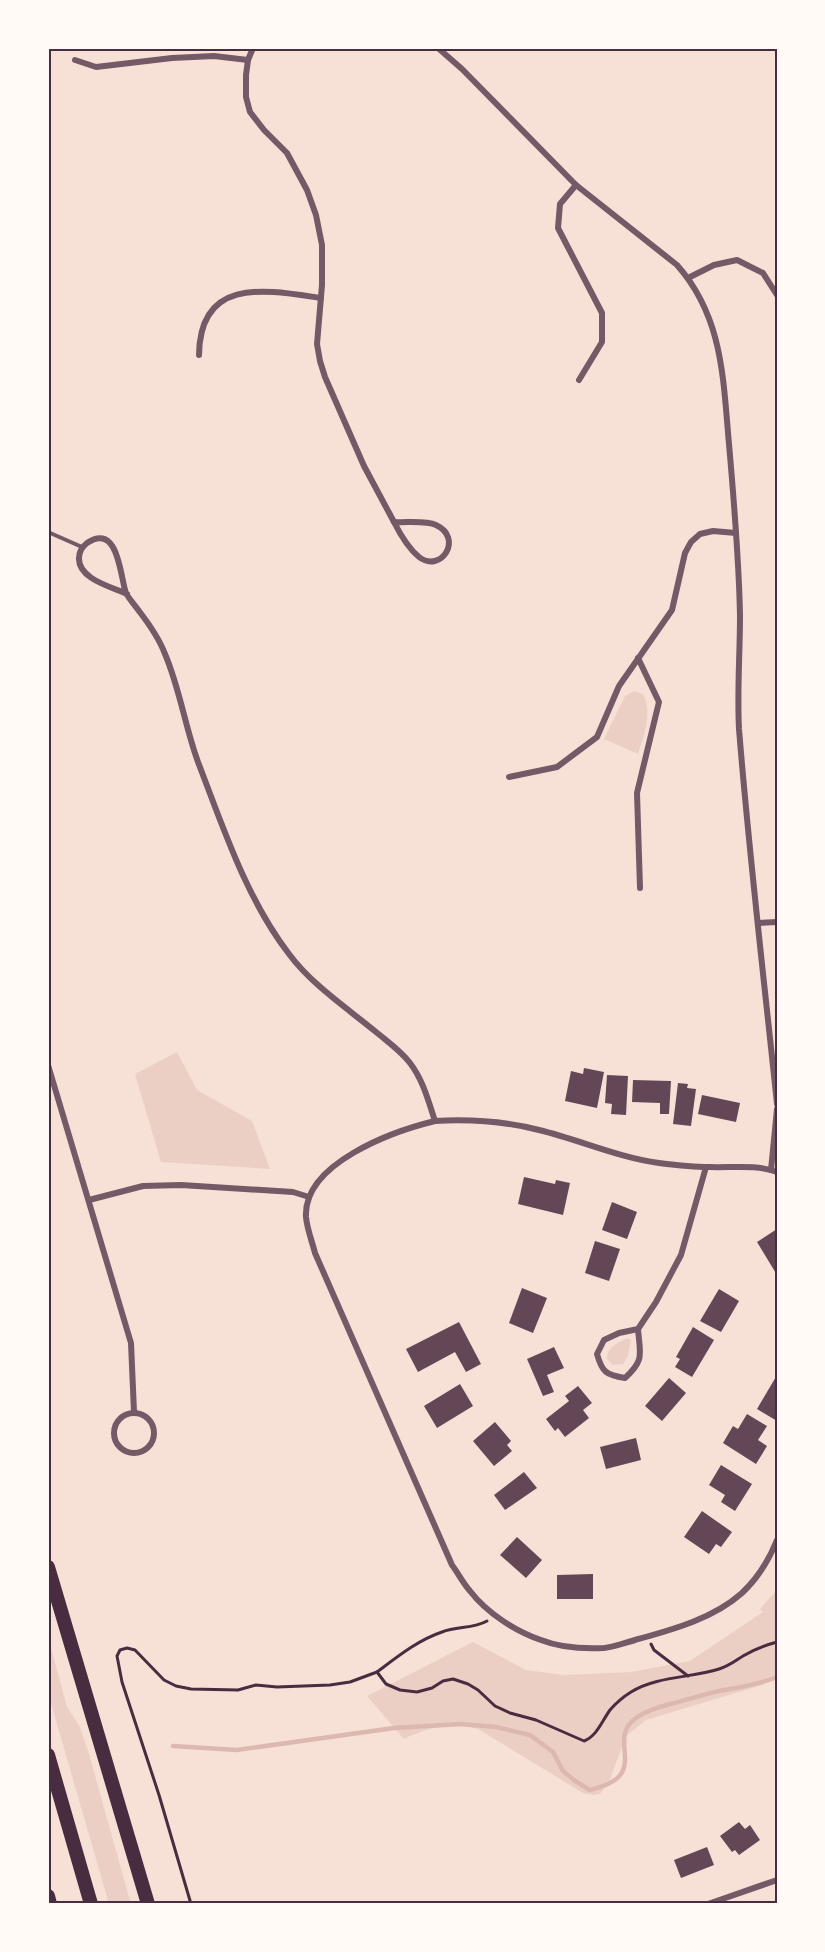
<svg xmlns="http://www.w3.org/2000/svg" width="825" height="1952" viewBox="0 0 825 1952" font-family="'Roboto Condensed',sans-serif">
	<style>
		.green { fill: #ebcfc5 }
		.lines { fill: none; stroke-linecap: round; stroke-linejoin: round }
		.stream { stroke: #dcb8b0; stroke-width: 4.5 }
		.building { fill: #644757 }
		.path { stroke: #4a2c40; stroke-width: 3 }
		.service { stroke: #755966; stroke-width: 4 }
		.minor { stroke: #755966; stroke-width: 6 }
		.motorway { stroke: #4a2c40; stroke-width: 14 }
		.neatline { fill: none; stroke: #4a2c40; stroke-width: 2 }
	</style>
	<rect width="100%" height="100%" fill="#f7e1d7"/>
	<g class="green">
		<path d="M634,691L643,694C653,712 644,736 638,754L604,739L625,696Z"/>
		<polygon points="177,1052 197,1090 252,1121 270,1169 161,1162 135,1074"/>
		<path d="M627,1338L631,1340L628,1356L623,1364L613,1365L607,1359C607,1347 617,1343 627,1338Z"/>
		<path d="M777,1590V1677L762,1685L646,1720L626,1736L610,1779L600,1794L594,1795L583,1793L478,1729C453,1722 427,1727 404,1739L367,1696L473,1642L526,1670L564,1675L631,1672L690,1661L763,1612L760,1609Z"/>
		<polygon points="48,1637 67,1707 80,1727 89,1754 131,1904 109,1904 48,1693"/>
	</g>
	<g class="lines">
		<path class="stream" d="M173,1746L237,1750L394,1728L461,1724L496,1727L530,1735L553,1752L563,1771L575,1781L590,1790C654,1775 604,1741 636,1718C645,1711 659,1707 670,1704C686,1700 702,1695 719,1691C739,1687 758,1685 777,1677"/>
	</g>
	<g class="building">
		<polygon points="584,1068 604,1072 597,1108 565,1101 571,1071 583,1074"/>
		<polygon points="607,1075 628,1076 626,1115 611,1114 612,1104 605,1103"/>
		<polygon points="633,1080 671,1081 669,1114 660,1114 660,1103 632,1102"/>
		<polygon points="678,1083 688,1084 687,1088 696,1089 691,1126 673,1124"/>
		<polygon points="702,1095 740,1103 736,1122 698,1114"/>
		<polygon points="524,1177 555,1184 556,1180 570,1183 563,1215 518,1204"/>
		<polygon points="612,1202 637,1212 627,1239 602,1230"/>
		<polygon points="777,1229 777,1275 757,1242"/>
		<polygon points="595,1241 620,1249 609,1281 585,1273"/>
		<polygon points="522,1288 547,1298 533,1333 509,1323"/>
		<polygon points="719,1289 739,1301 721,1332 700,1321"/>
		<polygon points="459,1322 481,1364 466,1372 455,1352 418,1372 406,1349"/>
		<polygon points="693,1327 714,1340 692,1377 675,1367 680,1359 676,1357"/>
		<polygon points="554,1347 564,1368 547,1375 554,1392 543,1396 527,1359"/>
		<polygon points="777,1375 777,1421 757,1409"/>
		<polygon points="669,1378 686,1393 662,1421 645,1406"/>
		<polygon points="460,1384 473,1406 437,1428 424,1406"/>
		<polygon points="578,1386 592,1403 583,1410 589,1418 565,1437 558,1428 555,1431 546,1419 569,1401 565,1396"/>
		<polygon points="747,1414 767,1426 758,1440 767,1446 756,1464 723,1443 733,1426 738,1429"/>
		<polygon points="495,1422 511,1441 507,1445 512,1451 494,1466 473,1441"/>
		<polygon points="636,1438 641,1460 606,1469 600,1447"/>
		<polygon points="721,1465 752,1484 735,1511 721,1502 725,1495 709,1485"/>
		<polygon points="524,1472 537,1488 505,1510 494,1495"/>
		<polygon points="702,1511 732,1532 721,1547 716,1544 709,1554 684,1537"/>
		<polygon points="517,1537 542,1560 526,1578 500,1555"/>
		<polygon points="593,1574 593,1599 557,1599 557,1575"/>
		<polygon points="739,1822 745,1829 750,1825 760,1840 739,1855 735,1850 732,1852 720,1836"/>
		<polygon points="707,1847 714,1865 681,1878 674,1860"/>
	</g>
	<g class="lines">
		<g class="path">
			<polyline points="651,1644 654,1650 688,1676"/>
			<path d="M377,1672C397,1657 418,1640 442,1632C457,1626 473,1629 487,1621"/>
			<path d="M191,1904L159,1795L122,1682L117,1656L120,1650L127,1648L135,1650L164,1680L176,1686L191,1689L238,1690L256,1685L277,1687L330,1685L350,1682L377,1672L386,1684L400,1690L417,1692L432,1688L443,1681L453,1679L468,1684L478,1690L495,1706L510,1713L536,1720L584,1741C597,1736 602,1721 610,1710C616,1703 623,1697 631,1692C657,1676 691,1678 719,1669C729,1666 735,1661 743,1656C753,1650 766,1645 777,1642"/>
		</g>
		<polyline class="service" points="48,532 82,547"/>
		<g class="minor">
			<polyline points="253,48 248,60 246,75 246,97 250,112 264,130 287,153 307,190 316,215 322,245 322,285 317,344 320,361 325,377 364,466 394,522"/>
			<path d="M438,48L462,69L576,185L677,265C723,317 723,378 729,444C734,501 739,558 740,616C740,653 737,691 739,729C749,854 764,979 777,1104"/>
			<polyline points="75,60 96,67 172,58 214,56 248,60"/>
			<polyline points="576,185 560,204 558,228 602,313 602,342 579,380"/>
			<polyline points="688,278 714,265 737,260 763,273 777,295"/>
			<path d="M199,355C200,276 267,290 321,298"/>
			<path d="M394,522C406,523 425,520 436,525C464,538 441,574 419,557C408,548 400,534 394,522Z"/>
			<path d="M127,594C112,587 78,579 79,558C79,552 82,547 87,543C119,522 120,577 126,593C129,599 135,605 139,611C149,624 159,638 165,654C180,689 185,727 198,762C223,827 246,898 289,954C312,985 347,1008 376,1032C388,1042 401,1051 410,1063C423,1080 428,1100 435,1121C471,1119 504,1121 539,1130C580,1140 617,1157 659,1163C675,1165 692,1167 709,1167C731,1168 756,1164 777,1172"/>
			<polyline points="638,658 659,702 637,793 640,888"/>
			<polyline points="509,777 557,767 597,737 619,686 672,610 685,553 691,542 700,534 713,531 736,533"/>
			<polyline points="758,923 777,922"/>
			<polyline points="48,1065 131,1343 134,1412"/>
			<path d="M435,1121C394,1131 303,1163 306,1217C307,1229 312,1241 315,1253L452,1565C458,1573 463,1583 470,1591C487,1613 515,1631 541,1640C561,1648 582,1649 604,1648C614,1647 624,1643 635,1640C671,1630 713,1619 742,1593C758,1578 769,1560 777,1540"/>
			<polyline points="771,1170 777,1109"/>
			<polyline points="89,1200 143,1186 181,1185 293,1192 309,1197"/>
			<path d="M638,1329C640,1354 645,1360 625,1378C606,1375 602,1372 597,1354L604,1340L619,1333L638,1329L656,1302L681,1255L706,1167"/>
			<circle cx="134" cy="1433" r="20"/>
			<polyline points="708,1904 777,1880"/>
		</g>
		<g class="motorway">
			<polyline points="48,1567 148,1904"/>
			<polyline points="48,1755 91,1904"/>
			<polyline points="48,1896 50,1904"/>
		</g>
	</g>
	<rect width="825" height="1952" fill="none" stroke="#fffaf5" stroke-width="99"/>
	<rect x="50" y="50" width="726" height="1852" class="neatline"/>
</svg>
